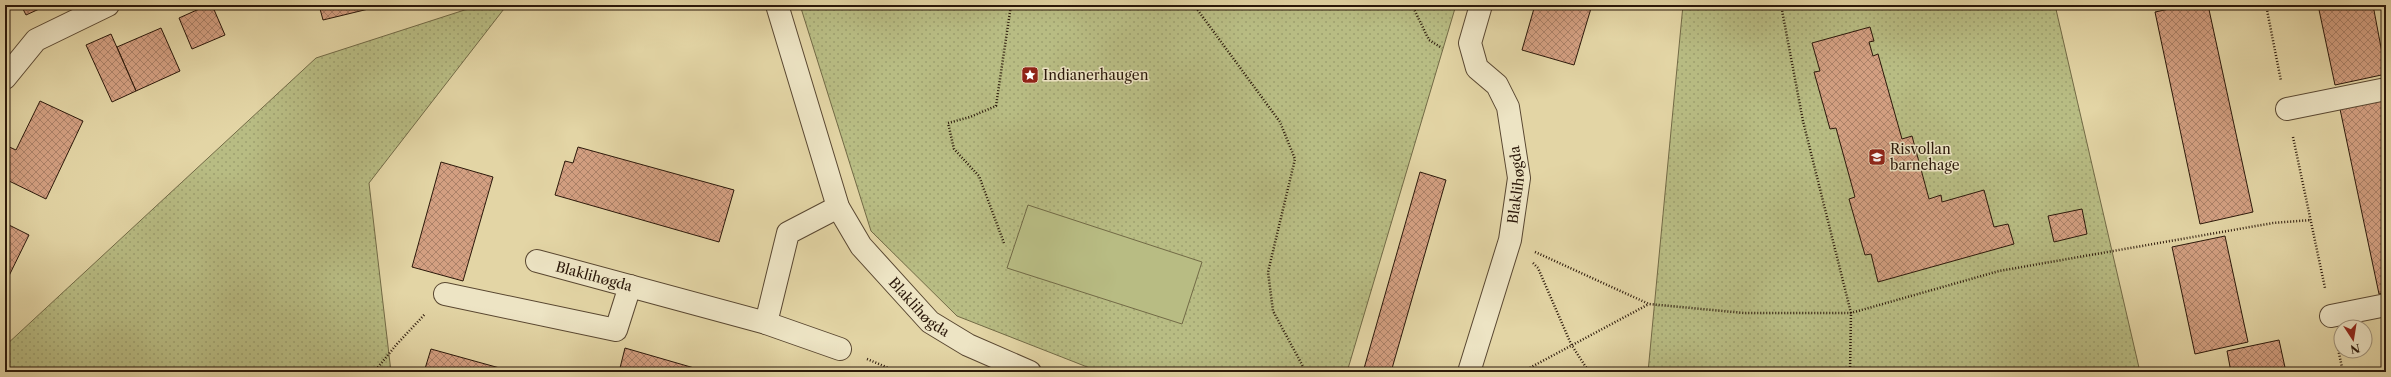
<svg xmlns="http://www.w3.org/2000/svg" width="2391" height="377" viewBox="0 0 2391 377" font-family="'Libre Caslon Text',serif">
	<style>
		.green { fill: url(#green-dots); stroke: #726a46 }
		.pitch { fill: #b8bc83; stroke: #726a46 }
		.building { fill: url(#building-cross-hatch); stroke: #2b180a }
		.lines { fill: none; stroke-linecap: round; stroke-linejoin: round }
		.minor-casing { stroke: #594731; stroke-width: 24 }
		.path { stroke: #2b180a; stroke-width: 2.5; stroke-dasharray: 1 2; stroke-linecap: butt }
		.minor { stroke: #ede4c4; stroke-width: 22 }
		.labels { text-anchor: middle; stroke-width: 3; stroke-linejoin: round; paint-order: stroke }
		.poi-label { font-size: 14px; fill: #2b180a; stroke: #ede4c4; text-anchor: start }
		.street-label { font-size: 14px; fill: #2b180a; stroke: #ede4c4 }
	</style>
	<defs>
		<pattern id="green-dots" width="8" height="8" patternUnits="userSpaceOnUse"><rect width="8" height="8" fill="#b8bc83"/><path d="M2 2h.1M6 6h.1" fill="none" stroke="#9ea170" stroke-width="1.8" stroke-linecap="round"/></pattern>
		<pattern id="building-cross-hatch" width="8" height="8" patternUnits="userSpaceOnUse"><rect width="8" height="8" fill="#d39f81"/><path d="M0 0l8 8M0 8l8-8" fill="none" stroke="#ab8168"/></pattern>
	</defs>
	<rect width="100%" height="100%" fill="#e3d5a5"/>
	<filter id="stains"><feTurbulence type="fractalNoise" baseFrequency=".005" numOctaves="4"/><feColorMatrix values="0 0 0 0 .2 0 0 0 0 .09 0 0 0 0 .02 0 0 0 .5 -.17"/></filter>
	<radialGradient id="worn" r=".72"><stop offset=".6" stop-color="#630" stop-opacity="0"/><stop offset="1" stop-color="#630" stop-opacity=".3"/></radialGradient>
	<g class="green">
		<polygon points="480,5 507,5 369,183 391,372 5,372 5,346 316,58"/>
		<polygon points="800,5 1456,5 1347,372 1100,372 957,316 871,231"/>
		<polygon points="1683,5 2055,5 2140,372 1648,372"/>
	</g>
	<polygon class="pitch" points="1028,205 1202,262 1182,324 1007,268"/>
	<g class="building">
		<polygon points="21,5 48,5 26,15"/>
		<polygon points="208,5 212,5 225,35 192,49 179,18"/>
		<polygon points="319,5 385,5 323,20"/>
		<polygon points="1535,5 1592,5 1574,65 1522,50"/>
		<polygon points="2188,5 2208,5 2253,212 2200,224 2155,12"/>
		<polygon points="2318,5 2373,5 2386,74 2335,85"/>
		<polygon points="1870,27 1874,41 1869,42 1873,56 1878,54 1902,139 1912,136 1929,199 1941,195 1942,202 1984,190 1994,227 2008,224 2014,244 1878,282 1871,254 1865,255 1849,199 1855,197 1836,128 1830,129 1814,72 1820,71 1812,43"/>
		<polygon points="161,28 180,71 136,91 117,47"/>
		<polygon points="111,34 136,91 112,102 86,45"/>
		<polygon points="2386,99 2386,292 2379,294 2340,109"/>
		<polygon points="40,101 83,121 46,199 5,179 5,145 16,150"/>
		<polygon points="578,147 734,190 719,242 555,195 565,161 573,163"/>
		<polygon points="441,162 493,177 463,281 412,267"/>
		<polygon points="1420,172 1446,180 1391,372 1363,372"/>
		<polygon points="2082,209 2087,234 2054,242 2048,216"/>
		<polygon points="5,223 29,235 5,284"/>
		<polygon points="2225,236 2248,342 2195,354 2172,247"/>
		<polygon points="2279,340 2286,372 2231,372 2227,351"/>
		<polygon points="625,348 708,372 619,372"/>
		<polygon points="431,349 514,372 424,372"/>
	</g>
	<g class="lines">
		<defs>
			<g id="minor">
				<path id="s1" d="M777,5L838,207L861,246L930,322L968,345L1030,372"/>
				<polyline points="5,78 36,40 108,5"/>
				<polyline points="2287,109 2386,89"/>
				<polyline points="838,207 788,233 766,323 840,349"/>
				<path id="s2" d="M537,261L766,323"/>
				<polyline points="445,294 616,330 630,286"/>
				<polyline points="2331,316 2386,305"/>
				<path id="s3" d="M1469,372L1510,240L1519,178L1508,107L1497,85L1477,68L1470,43L1481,5"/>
			</g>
		</defs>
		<use href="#minor" class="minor-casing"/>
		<g class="path">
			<polyline points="1194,5 1280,122 1295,159 1268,272 1273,311 1306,372"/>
			<polyline points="1412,5 1429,40 1442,48"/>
			<polyline points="1781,5 1803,121 1851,313 1850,372"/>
			<polyline points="2266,5 2281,81"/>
			<polyline points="2293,137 2325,288"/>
			<polyline points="1004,243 979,176 954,149 948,123 970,117 996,106 1011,5"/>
			<polyline points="1535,252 1649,304 1744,313 1851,313 1999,271 2273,223 2311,220"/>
			<polyline points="1533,263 1538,268 1571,344 1589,372"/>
			<polyline points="2337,344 2343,372"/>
			<polyline points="867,359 898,372"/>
			<polyline points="374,372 397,344 425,314"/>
			<polyline points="1522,372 1649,304"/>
		</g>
		<use href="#minor" class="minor"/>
	</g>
	<defs>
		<symbol id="sight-square" viewBox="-11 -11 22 22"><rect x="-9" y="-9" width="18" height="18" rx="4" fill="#8f2418" stroke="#ede4c4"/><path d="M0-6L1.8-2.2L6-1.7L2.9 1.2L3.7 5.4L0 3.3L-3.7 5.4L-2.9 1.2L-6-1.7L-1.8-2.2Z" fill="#fff"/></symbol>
		<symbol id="school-square" viewBox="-11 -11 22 22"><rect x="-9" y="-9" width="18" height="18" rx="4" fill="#8f2418" stroke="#ede4c4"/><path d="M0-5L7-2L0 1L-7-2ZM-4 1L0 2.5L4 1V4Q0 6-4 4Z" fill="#fff"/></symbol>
	</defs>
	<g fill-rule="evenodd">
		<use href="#sight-square" x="1020" y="65" width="20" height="20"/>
		<use href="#school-square" x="1867" y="147" width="20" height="20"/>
	</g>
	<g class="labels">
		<g class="poi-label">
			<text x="1043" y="80">Indianerhaugen</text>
			<text x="1890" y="154">Risvollan<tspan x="1890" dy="16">barnehage</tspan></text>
		</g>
		<g class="street-label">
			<text dy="5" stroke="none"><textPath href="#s3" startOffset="194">Blaklihøgda</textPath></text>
			<text dy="5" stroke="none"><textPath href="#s2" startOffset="59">Blaklihøgda</textPath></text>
			<text dy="5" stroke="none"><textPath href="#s1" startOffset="341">Blaklihøgda</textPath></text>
		</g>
	</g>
	<rect width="2391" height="377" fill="none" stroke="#e3d5a5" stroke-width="20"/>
	<rect x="6" y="6" width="2379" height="365" fill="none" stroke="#2b180a" stroke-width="2"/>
	<rect x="10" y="10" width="2371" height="357" fill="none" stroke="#2b180a"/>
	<g transform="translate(2353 339) rotate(168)"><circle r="19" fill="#ede4c4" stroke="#9f927a"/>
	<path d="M0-3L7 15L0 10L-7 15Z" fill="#8f2418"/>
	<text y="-6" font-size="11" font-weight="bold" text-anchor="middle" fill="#2b180a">N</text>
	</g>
	<rect width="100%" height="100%" filter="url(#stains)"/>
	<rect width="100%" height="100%" fill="url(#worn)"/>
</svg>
